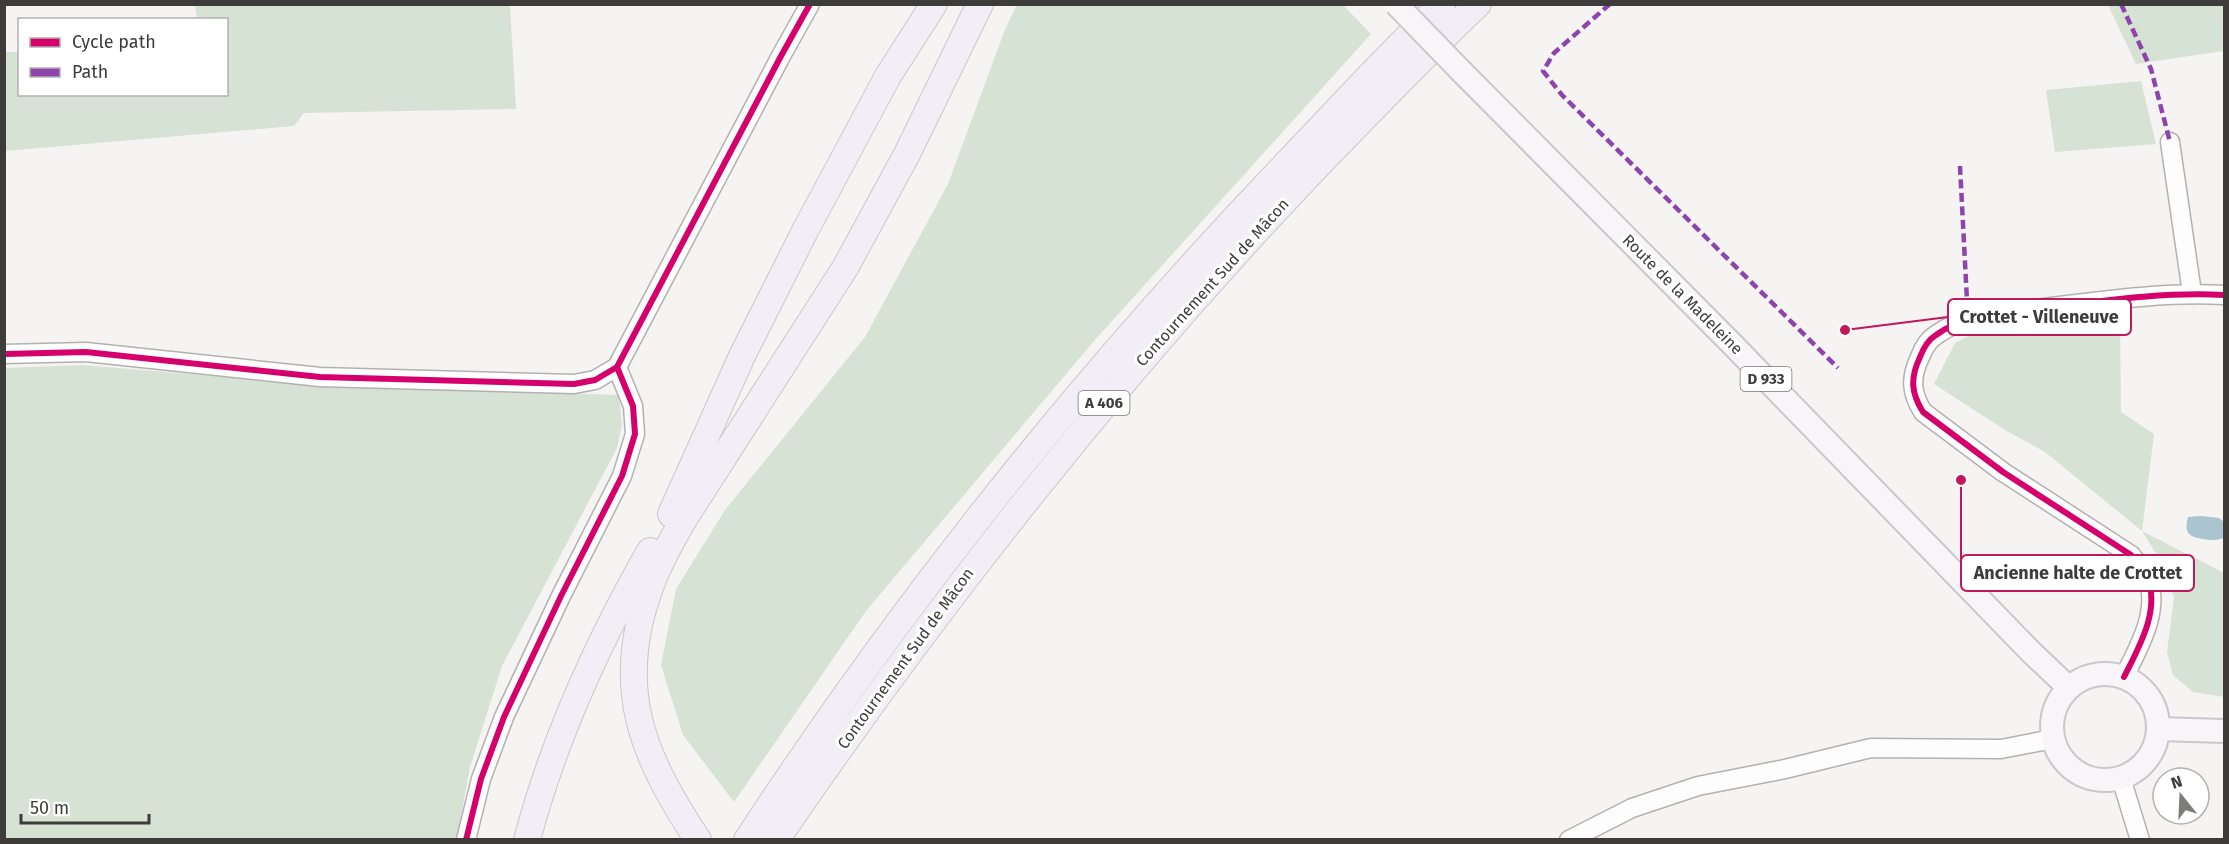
<svg xmlns="http://www.w3.org/2000/svg" width="2229" height="844" viewBox="0 0 2229 844" font-family="'Fira Sans',sans-serif">
	<style>
		.green { fill: #d6e2d4 }
		.water { fill: #aac4d0 }
		.lines { fill: none; stroke-linecap: round; stroke-linejoin: round }
		.minor-casing { stroke: #b3b1b0; stroke-width: 21 }
		.major-casing { stroke: #cbc5cc; stroke-width: 26 }
		.highway-casing { stroke: #cbc5cc; stroke-width: 28 }
		.minor { stroke: #fefdfd; stroke-width: 18 }
		.major { stroke: #f8f5f8; stroke-width: 22 }
		.highway { stroke: #f3eef5; stroke-width: 26 }
		.major-bridge-casing { stroke: #cbc5cc; stroke-width: 26; stroke-linecap: butt }
		.major-bridge { stroke: #f8f5f8; stroke-width: 22 }
		.quiet { stroke: #8e44ad; stroke-width: 4.5; stroke-dasharray: 9 4.5; stroke-linecap: butt }
		.cycleway-casing { stroke: #fff; stroke-width: 10 }
		.cycleway { stroke: #d6006c; stroke-width: 6 }
		.labels { text-anchor: middle; stroke-width: 6; stroke-linejoin: round; paint-order: stroke }
		.shield { fill: #fff; stroke: #777676; stroke-width: 1.5 }
		.shield-label { font-size: 15px; font-weight: bold; fill: #3d3c3b }
		.street-label { font-size: 16px; fill: #3d3c3b; stroke: #fff }
		.leader { fill: none; stroke: #c2185b; stroke-width: 2 }
		.callout-dot { fill: #c2185b; stroke: #fff; stroke-width: 2 }
		.callout { fill: #fff; stroke: #c2185b; stroke-width: 2 }
		.callout-label { font-size: 18px; text-anchor: middle; font-weight: bold; fill: #3d3c3b }
	</style>
	<rect width="100%" height="100%" fill="#f6f4f2"/>
	<g class="green">
		<polygon points="1017,4 1343,5 1371,34 1094,341 866,611 734,802 683,735 661,665 676,589 725,510 865,337 948,184 1004,32"/>
		<polygon points="195,5 510,5 516,109 304,113 294,126 5,151 5,52 19,52 20,94 226,94 226,20 197,19"/>
		<polygon points="2108,5 2224,5 2224,51 2136,64"/>
		<polygon points="2141,81 2156,144 2055,152 2046,90"/>
		<polygon points="2120,320 2121,412 2154,434 2142,531 2224,573 2224,697 2193,692 2173,675 2167,652 2174,597 2163,565 2142,531 2045,452 2005,430 1934,384 1955,343 1978,331"/>
		<polygon points="82,365 320,385 619,395 622,425 617,448 502,666 470,767 457,839 5,839 4,368"/>
	</g>
	<path class="water" d="M2201,516L2219,518L2224,522L2223,538C2216,541 2210,540 2203,539C2188,537 2184,532 2188,517Z"/>
	<g class="lines">
		<defs>
			<g id="minor">
				<polyline points="2170,142 2192,293"/>
				<polyline points="4,354 86,352 320,377 574,384 595,380 617,367 781,56 810,4"/>
				<path d="M2124,677C2139,647 2162,608 2146,574C2143,567 2135,561 2131,555L2003,472L1923,412C1911,393 1910,378 1920,357C1923,349 1928,340 1936,335C1967,312 2014,312 2051,307C2108,300 2166,292 2224,295"/>
				<polyline points="2121,778 2140,840"/>
				<polyline points="466,840 481,779 504,717 561,596 622,476 635,434 633,406 617,367"/>
				<polyline points="1569,840 1632,808 1698,786 1785,769 1871,748 2001,749 2053,739"/>
			</g>
			<g id="major">
				<polyline points="1462,72 1732,344 2031,652 2069,688"/>
				<circle cx="2105" cy="727" r="53"/>
				<polyline points="2158,729 2224,731"/>
			</g>
			<g id="highway">
				<polyline points="671,514 742,356 806,229 888,76 934,4"/>
				<path d="M527,840C554,738 598,642 650,551"/>
				<path d="M698,840C641,754 613,686 651,585C659,562 672,540 684,519L845,268L907,154L980,4"/>
				<path d="M747,840C906,597 1089,370 1289,161C1339,109 1388,54 1442,4"/>
				<path d="M776,840C941,599 1121,371 1323,160C1374,108 1424,55 1478,4"/>
			</g>
		</defs>
		<use href="#minor" class="minor-casing"/>
		<use href="#major" class="major-casing"/>
		<use href="#highway" class="highway-casing"/>
		<use href="#minor" class="minor"/>
		<use href="#major" class="major"/>
		<use href="#highway" class="highway"/>
		<defs>
			<polyline id="major-bridge" points="1396,4 1462,72"/>
		</defs>
		<use href="#major-bridge" class="major-bridge-casing"/>
		<use href="#major-bridge" class="major-bridge"/>
		<g class="quiet">
			<polyline points="1610,4 1554,53 1543,71 1562,95 1838,368"/>
			<polyline points="2121,4 2151,69 2170,142"/>
			<polyline points="1960,166 1967,301 1971,319"/>
		</g>
		<defs>
			<g id="cycleway">
				<polyline points="4,354 86,352 320,377 574,384 595,380 617,367 781,56 810,4"/>
				<path d="M2124,677C2139,647 2162,608 2146,574C2143,567 2135,561 2131,555L2003,472L1923,412C1911,393 1910,378 1920,357C1923,349 1928,340 1936,335C1967,312 2014,312 2051,307C2108,300 2166,292 2224,295"/>
				<polyline points="466,840 481,779 504,717 561,596 622,476 635,434 633,406 617,367"/>
			</g>
		</defs>
		<use href="#cycleway" class="cycleway-casing"/>
		<use href="#cycleway" class="cycleway"/>
	</g>
	<g class="labels">
		<g class="shield">
			<rect x="1740.5" y="367" width="51" height="24" rx="4.5"/>
			<rect x="1078.5" y="391" width="51" height="24" rx="4.5"/>
		</g>
		<g class="shield-label">
			<text x="1766" y="384">D 933</text>
			<text x="1104" y="408">A 406</text>
		</g>
		<g class="street-label">
			<text transform="translate(1212 282) rotate(-48)" y="6">Contournement Sud de Mâcon</text>
			<text transform="translate(1683 294) rotate(45)" y="6">Route de la Madeleine</text>
			<text transform="translate(905 658) rotate(-54)" y="6">Contournement Sud de Mâcon</text>
		</g>
	</g>
	<path class="leader" d="M1845 330L1948 317M1961 480L1961 573"/>
	<g class="callout-dot">
		<circle cx="1845" cy="330" r="6"/>
		<circle cx="1961" cy="480" r="6"/>
	</g>
	<g class="callout">
		<rect x="1948" y="299" width="183" height="36" rx="6"/>
		<rect x="1961" y="555" width="233" height="36" rx="6"/>
	</g>
	<g class="callout-label">
		<text x="2039" y="323">Crottet - Villeneuve</text>
		<text x="2078" y="579">Ancienne halte de Crottet</text>
	</g>
	<rect width="2229" height="844" fill="none" stroke="#3d3c3b" stroke-width="12"/>
	<rect x="18" y="18" width="210" height="78" fill="#ffffff" stroke="#b1b1b1" stroke-width="1.5"/>
	<rect x="30" y="38" width="30" height="9" fill="#d6006c" stroke="#b1b1b1" stroke-width="1.5"/>
	<text x="72" y="48" font-size="18" fill="#3d3c3b">Cycle path</text>
	<rect x="30" y="68" width="30" height="9" fill="#8e44ad" stroke="#b1b1b1" stroke-width="1.5"/>
	<text x="72" y="78" font-size="18" fill="#3d3c3b">Path</text>
	<g transform="translate(2181 796) rotate(342)"><circle r="28" fill="#ffffff" stroke="#b1b1b1" stroke-width="1.5"/>
	<path d="M0-4.5L10 22L0 15L-10 22Z" fill="#7e7c7b"/>
	<text y="-9" font-size="16" font-weight="bold" text-anchor="middle" fill="#3d3c3b">N</text>
	</g>
	<path d="M21 814v9h128v-9" fill="none" stroke="#3d3c3b" stroke-width="3"/>
	<text x="30" y="814" font-size="18" fill="#3d3c3b" stroke="#ffffff" stroke-width="4.5" paint-order="stroke">50 m</text>
</svg>
